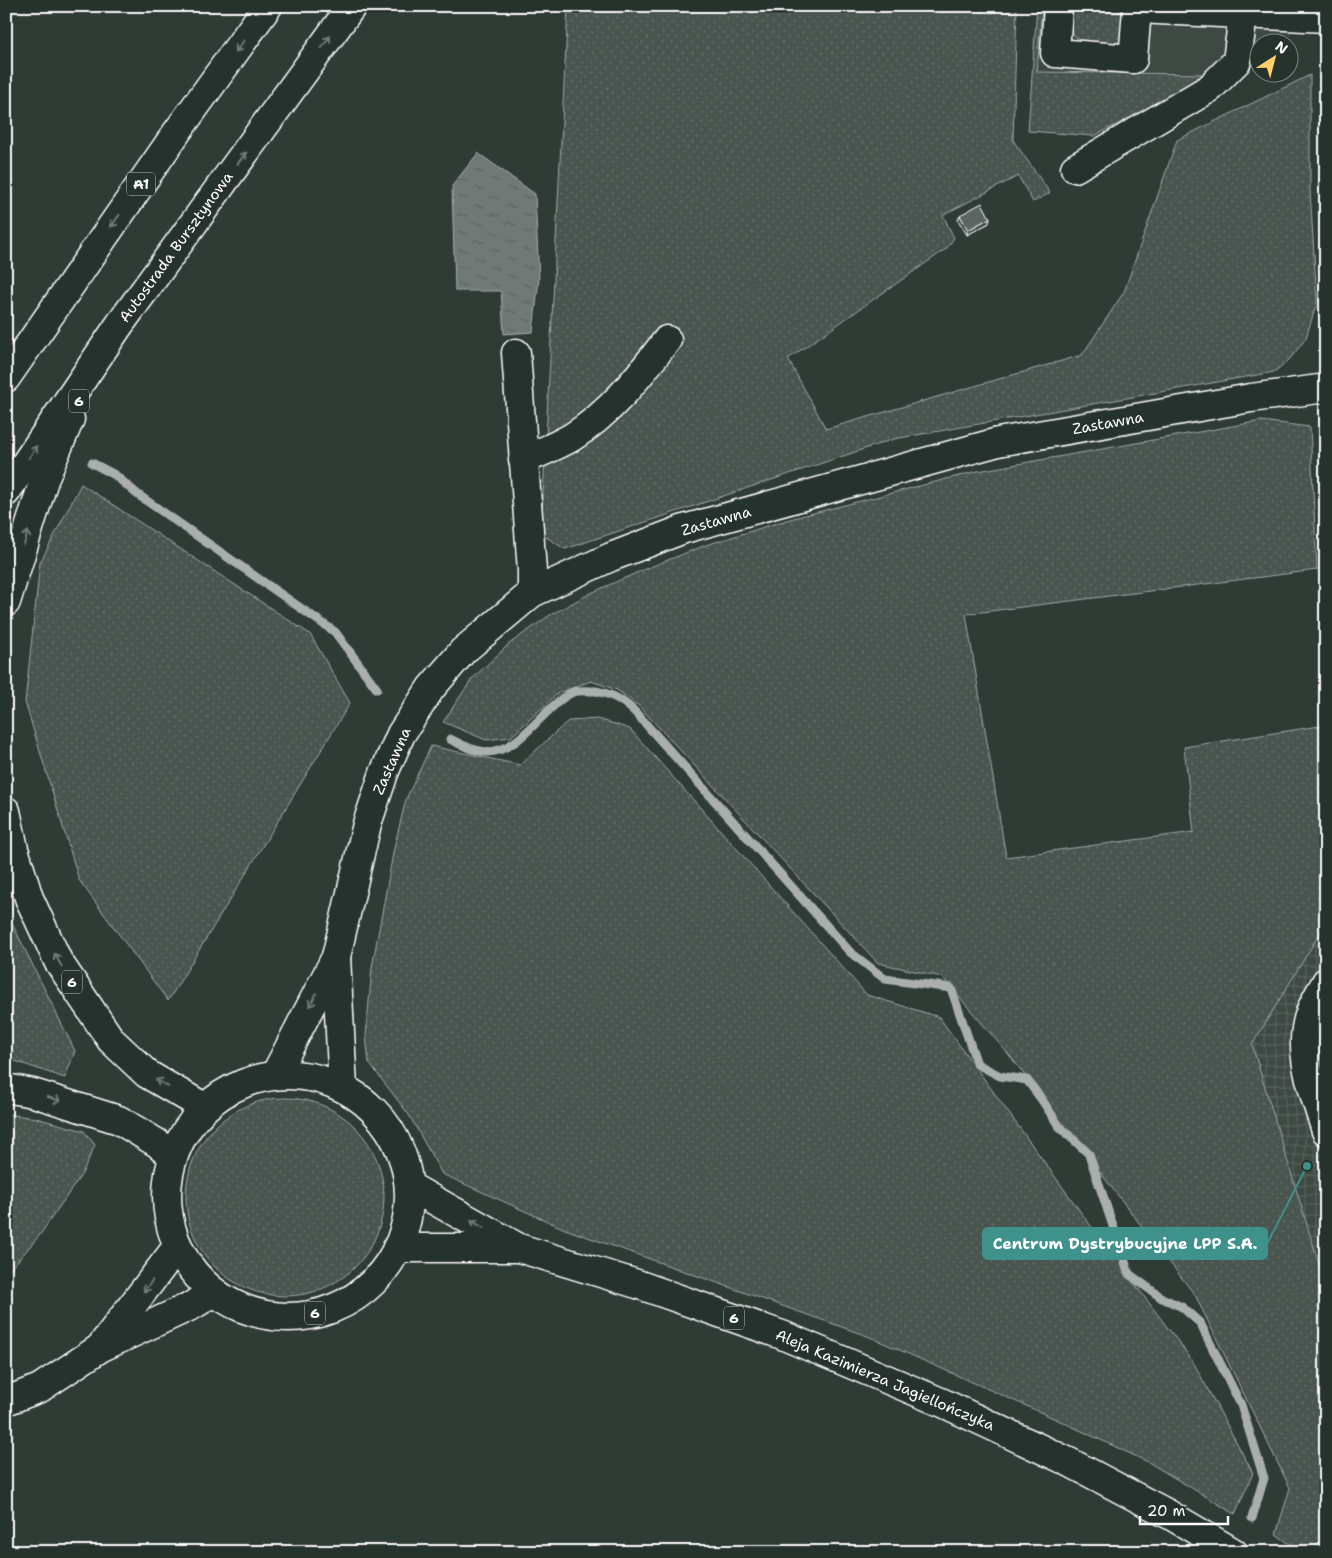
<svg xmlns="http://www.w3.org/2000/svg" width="1332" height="1558" viewBox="0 0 1332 1558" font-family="'Shantell Sans',sans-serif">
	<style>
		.built { fill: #3c4842 }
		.industrial { fill: url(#industrial-grid) }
		.green { fill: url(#green-dots); stroke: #a4aaa7 }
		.water { fill: url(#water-ripples); stroke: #a9afac }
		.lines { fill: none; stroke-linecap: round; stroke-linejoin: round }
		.stream { stroke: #a9afac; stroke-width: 9 }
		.minor-casing { stroke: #fff; stroke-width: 31 }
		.major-casing { stroke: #fff; stroke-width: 31 }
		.highway-casing { stroke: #fff; stroke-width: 31 }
		.minor { stroke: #26332d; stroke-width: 28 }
		.major { stroke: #26332d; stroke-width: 28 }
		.highway { stroke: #26332d; stroke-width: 28 }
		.wall { fill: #4e5853; stroke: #fff }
		.shaded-wall { fill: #404744; stroke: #fff }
		.building { fill: #5b6661; stroke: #fff }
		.oneway { stroke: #727a76 }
		.labels { text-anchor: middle; stroke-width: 4; stroke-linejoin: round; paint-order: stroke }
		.shield { fill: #26332d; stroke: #bec2c0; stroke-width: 1 }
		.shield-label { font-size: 14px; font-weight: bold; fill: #fff }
		.street-label { font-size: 15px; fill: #fff; stroke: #26332d }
		.leader { fill: none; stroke: #3f918b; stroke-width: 2 }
		.callout-dot { fill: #3f918b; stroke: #26332d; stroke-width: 2 }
		.callout { fill: #3f918b; stroke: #3f918b; stroke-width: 2 }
		.callout-label { font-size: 16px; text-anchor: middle; font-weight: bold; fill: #fff }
	</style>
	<defs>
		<pattern id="industrial-grid" width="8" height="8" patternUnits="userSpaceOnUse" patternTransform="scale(1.25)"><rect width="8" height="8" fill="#3c4842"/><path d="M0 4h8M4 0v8" fill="none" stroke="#59635e"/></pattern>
		<pattern id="green-dots" width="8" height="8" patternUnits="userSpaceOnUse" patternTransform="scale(1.25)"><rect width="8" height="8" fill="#4a544f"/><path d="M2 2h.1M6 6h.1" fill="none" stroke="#656e69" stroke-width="1.8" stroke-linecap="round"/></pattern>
		<pattern id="water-ripples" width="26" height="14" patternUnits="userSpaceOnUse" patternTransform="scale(1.25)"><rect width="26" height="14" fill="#707975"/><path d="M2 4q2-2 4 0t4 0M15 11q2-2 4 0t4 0" fill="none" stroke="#5e6260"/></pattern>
	</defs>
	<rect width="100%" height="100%" fill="#2f3b35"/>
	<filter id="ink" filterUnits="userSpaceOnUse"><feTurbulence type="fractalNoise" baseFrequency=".02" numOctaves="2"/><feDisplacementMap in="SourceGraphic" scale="10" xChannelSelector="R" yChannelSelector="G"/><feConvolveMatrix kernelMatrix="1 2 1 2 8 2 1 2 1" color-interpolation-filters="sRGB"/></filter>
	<g filter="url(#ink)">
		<polygon class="built" points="1040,6 1294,6 1291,35 1277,42 1260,42 1259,52 1094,136 1028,131"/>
		<polygon class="industrial" points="1326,923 1326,1287 1252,1045"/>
		<g class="green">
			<polygon points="568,6 1017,6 1013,140 1050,193 1033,202 1018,176 943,215 954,238 946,249 788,359 826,429 1082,355 1124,292 1177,140 1310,75 1310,191 1317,302 1306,338 1290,359 1274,372 894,439 565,549 541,534"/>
			<polygon points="1037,6 1042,6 1037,72 1203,74 1215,71 1205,80 1094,136 1028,131"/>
			<path d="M1072,10L1124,13L1123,39L1119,45C1103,45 1074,47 1070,26C1069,21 1071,15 1072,10Z"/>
			<polygon points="1261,421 1310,427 1317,570 966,614 1006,857 1194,832 1184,747 1326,725 1326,923 1252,1045 1326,1287 1326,1552 1301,1552 1276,1534 1290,1488 1195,1295 1010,1056 942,977 878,963 639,706 617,690 591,681 558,693 511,737 486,740 443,722 472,679 509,644 550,615 591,593 645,569 706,545 790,519 978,471"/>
			<polygon points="81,484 310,634 350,703 168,1001 79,880 25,702 40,563"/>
			<polygon points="598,719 630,729 867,995 939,1017 1085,1218 1192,1360 1253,1473 1235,1514 1148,1462 1058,1420 870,1337 565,1229 442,1174 409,1115 369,1063 366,1036 372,967 394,848 406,799 431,746 520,765 568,721"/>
			<polygon points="6,911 75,1051 65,1078 6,1058"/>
			<circle cx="285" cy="1197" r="99"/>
			<polygon points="6,1114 36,1118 84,1131 95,1145 82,1174 39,1236 6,1274"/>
		</g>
		<polygon class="water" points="478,153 535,194 539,279 533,332 504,334 501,291 455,291 452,186"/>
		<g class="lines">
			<g class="stream">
				<polyline points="92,463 115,475 137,494 335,632 377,689"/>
				<path d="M450,739C461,745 473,751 486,752C521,753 543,706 573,692C579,690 589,691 596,691C606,693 619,698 627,705C637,712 645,724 654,733L850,952L885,979L951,988L977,1064L1000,1076L1027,1080L1042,1100L1059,1126L1089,1154L1129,1274L1162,1298L1182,1307L1200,1323L1241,1405L1264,1478L1252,1518"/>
			</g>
			<defs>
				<g id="minor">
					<polyline points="1058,6 1055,53 1133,59 1137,9"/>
					<polyline points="1138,6 1137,9 1326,18"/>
					<polyline points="1075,168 1210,88 1237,61 1243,15"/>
					<polyline points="516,353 532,571 532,593"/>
					<path d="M523,460C539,453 557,446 572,437C611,413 639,376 667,340"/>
					<path d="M1326,982C1321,991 1315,1000 1311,1010C1295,1050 1314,1092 1326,1131"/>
				</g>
				<g id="major">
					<polyline points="336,957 343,1088"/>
					<polyline points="275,1075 336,957 367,824 384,773 401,734 431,688 463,651 532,593 611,557 684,529 998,442 1251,398 1326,388"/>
					<circle cx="288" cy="1196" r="121"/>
					<polyline points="409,1186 519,1248 637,1284 782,1335 943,1403 1069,1462 1170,1515 1233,1552"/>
					<polyline points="397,1248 518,1248"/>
					<polyline points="102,1345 177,1247"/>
					<polyline points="6,1401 40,1388 100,1348 193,1305 214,1292"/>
				</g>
				<g id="highway">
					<polyline points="6,378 177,132 268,6"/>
					<polyline points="6,492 120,324 352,6"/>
					<polyline points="6,602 44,480 70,419"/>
					<polyline points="6,811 14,849 29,898 58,961 111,1040 147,1074 204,1107"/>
					<polyline points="6,1088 33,1093 119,1120 157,1143 173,1156"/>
				</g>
			</defs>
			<use href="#minor" class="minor-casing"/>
			<use href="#major" class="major-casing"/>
			<use href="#highway" class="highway-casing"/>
			<use href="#minor" class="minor"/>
			<use href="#major" class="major"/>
			<use href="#highway" class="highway"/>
		</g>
		<polygon class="wall" points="960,215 989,223 967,235 958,220"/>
		<polygon class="shaded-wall" points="990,218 989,223 967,235 968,230"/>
		<polygon class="building" points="982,203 990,218 968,230 960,215"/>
		<defs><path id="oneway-shaft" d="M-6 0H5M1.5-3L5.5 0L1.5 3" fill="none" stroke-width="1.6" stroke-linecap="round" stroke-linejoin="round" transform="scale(1.25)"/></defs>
		<g class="oneway">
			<use href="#oneway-shaft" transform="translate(326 42) rotate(-54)"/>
			<use href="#oneway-shaft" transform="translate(240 46) rotate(126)"/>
			<use href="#oneway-shaft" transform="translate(242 158) rotate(-54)"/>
			<use href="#oneway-shaft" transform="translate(115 221) rotate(125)"/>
			<use href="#oneway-shaft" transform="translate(33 452) rotate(-56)"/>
			<use href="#oneway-shaft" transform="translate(26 538) rotate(-73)"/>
			<use href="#oneway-shaft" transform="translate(58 960) rotate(-119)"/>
			<use href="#oneway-shaft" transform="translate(313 1000) rotate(118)"/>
			<use href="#oneway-shaft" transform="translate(162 1083) rotate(-149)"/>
			<use href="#oneway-shaft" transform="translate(54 1099) rotate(17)"/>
			<use href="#oneway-shaft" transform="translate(477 1224) rotate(-150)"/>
			<use href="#oneway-shaft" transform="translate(148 1286) rotate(127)"/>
		</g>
	</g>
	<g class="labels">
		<g class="shield">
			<rect x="127" y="172.5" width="28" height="23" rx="4"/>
			<rect x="69" y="389.5" width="20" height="23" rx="4"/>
			<rect x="62" y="970.5" width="20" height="23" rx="4"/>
			<rect x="305" y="1301.5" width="20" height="23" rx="4"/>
			<rect x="724" y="1306.5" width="20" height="23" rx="4"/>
		</g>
		<g class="shield-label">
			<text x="141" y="189">A1</text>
			<text x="79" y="406">6</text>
			<text x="72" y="987">6</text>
			<text x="315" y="1318">6</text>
			<text x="734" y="1323">6</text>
		</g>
		<g class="street-label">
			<text transform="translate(176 247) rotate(-54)" y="5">Autostrada Bursztynowa</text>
			<text transform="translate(1108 423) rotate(-10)" y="5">Zastawna</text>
			<text transform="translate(716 521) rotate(-16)" y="5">Zastawna</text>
			<text transform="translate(392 761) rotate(-66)" y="5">Zastawna</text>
			<text transform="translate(885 1380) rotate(23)" y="5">Aleja Kazimierza Jagiellończyka</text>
		</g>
	</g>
	<path class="leader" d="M1307 1166L1267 1244"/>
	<circle class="callout-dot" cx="1307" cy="1166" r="5"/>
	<rect class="callout" x="983" y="1228" width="284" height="31" rx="5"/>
	<g class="callout-label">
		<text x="1125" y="1249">Centrum Dystrybucyjne LPP S.A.</text>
	</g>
	<rect width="1332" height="1558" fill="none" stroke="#26332d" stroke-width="25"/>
	<rect x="12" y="12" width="1307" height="1533" fill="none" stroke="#fff" stroke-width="2" filter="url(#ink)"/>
	<g transform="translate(1274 58) rotate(36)"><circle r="24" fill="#26332d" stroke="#7d8581"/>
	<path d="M0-4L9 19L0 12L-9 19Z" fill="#ffd166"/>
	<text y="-8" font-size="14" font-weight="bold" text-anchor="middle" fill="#ffffff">N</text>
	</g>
	<path d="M1140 1516v8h88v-8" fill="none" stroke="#ffffff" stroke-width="2.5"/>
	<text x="1147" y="1516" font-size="15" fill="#ffffff" stroke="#26332d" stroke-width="4" paint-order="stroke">20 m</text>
</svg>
